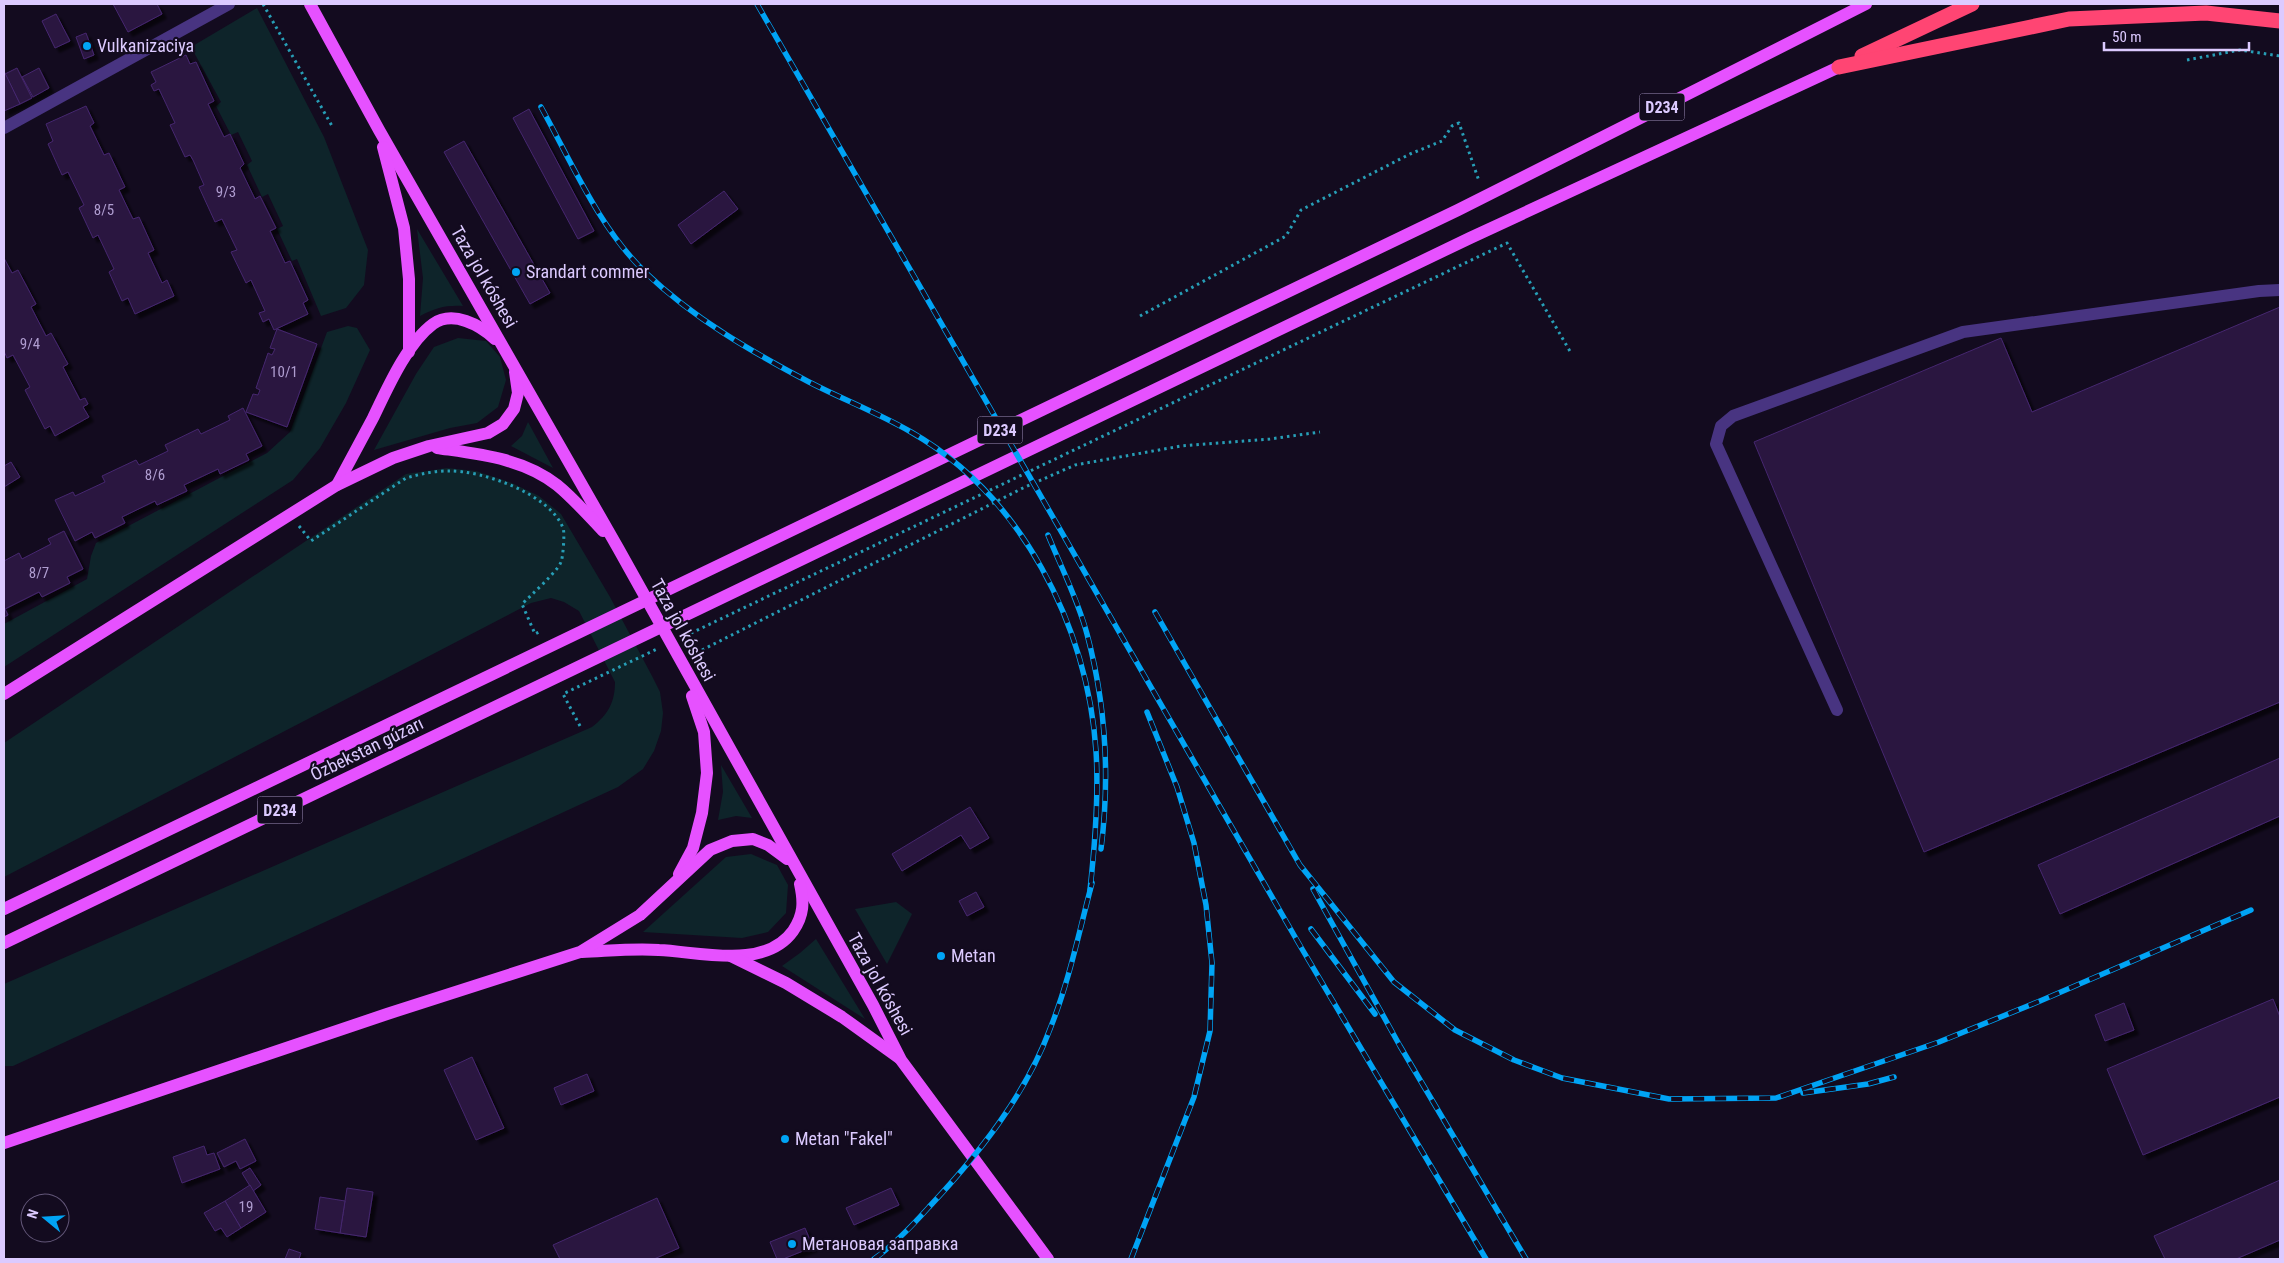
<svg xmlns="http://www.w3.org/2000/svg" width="2284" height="1263" viewBox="0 0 2284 1263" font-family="'Roboto Condensed',sans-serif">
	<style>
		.green { fill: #0e242a }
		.building { fill: #291641; stroke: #46276f; filter: url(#shadow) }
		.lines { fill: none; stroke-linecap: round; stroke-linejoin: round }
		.path { stroke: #279eb6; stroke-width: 3; stroke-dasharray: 2.5 4; stroke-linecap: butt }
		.minor { stroke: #483481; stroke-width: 12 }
		.major { stroke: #e651ff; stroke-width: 12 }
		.highway { stroke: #ff4573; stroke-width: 15 }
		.rail-casing { stroke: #00a4f5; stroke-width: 5.5 }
		.rail { stroke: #130b1f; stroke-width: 4; stroke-dasharray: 11; stroke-linecap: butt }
		.poi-dot { fill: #00a4f5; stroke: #130b1f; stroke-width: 2 }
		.labels { text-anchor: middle; stroke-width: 4.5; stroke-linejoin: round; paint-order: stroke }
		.number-label { font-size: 15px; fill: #af9dd0 }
		.shield { fill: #130b1f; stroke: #a091bc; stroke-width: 1 }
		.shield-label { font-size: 16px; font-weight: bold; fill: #dccaff }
		.poi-label { font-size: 18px; fill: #dccaff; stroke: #130b1f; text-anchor: start }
		.street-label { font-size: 18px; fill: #dccaff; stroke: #130b1f }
	</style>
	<defs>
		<filter id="shadow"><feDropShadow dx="4.5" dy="4.5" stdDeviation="1" flood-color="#0009"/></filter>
	</defs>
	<rect width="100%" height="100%" fill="#130b1f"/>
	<g class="green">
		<polygon points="257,8 324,137 368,250 364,285 346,308 321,316 297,259 292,261 277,229 283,226 268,194 262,197 247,165 252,161 238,132 231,135 216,106 221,102 191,47"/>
		<path d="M417,229L463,306C446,305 435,308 420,316L423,278Z"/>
		<polygon points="348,326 357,328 370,350 346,403 320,448 293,480 4,667 4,624 87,579 91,556 96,543 267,453 290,432 327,332"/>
		<polygon points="458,338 486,341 500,357 506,380 498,407 477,423 450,428 374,450 416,374 434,347"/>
		<polygon points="528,422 553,468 511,446 522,436"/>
		<path d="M447,468L476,471L512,483L539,496L561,514L610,597L652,676L660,692L663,713L661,731L654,751L643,769L618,787L13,1066H4V984L592,727C608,715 615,702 615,682L579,611L564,602L551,598L531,603L4,877V743L406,474Z"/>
		<polygon points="721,765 752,818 736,816 718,820 723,792"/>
		<polygon points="751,854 777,865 788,885 786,913 768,932 742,938 643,932 726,857"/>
		<polygon points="896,902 912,914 887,964 855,909"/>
		<polygon points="816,939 865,1019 782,966 800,953"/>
	</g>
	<g class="building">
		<polygon points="113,4 157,4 162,14 128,32"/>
		<polygon points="56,14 70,41 55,48 42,21"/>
		<polygon points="86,33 94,55 84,59 76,37"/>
		<polygon points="186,55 190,64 196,62 214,101 208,104 221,131 224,137 230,134 244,164 240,168 255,199 260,196 276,228 270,231 285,263 290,261 308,300 303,303 308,314 274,330 269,319 263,322 259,313 265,311 251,280 246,283 231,252 237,250 222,219 215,222 199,187 204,185 193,160 190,155 185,157 170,125 175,123 159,89 154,91 151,85 156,82 151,72"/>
		<polygon points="17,68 32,98 20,104 5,74"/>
		<polygon points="39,68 49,88 33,97 22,77"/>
		<polygon points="4,71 20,104 4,111"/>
		<polygon points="86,106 94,123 90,126 104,155 109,153 125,187 119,190 130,213 133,219 139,217 154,250 148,253 162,283 167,280 174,296 135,314 128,298 122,301 109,272 114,269 98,235 93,238 79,208 84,205 68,172 62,175 48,144 53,141 46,124"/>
		<polygon points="529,109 594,231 578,239 513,118"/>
		<polygon points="464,141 550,293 530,304 444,152"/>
		<polygon points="724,191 738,209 691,244 678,225"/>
		<polygon points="4,258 12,273 18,270 36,304 31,307 46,336 51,333 68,364 63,367 80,400 85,398 88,404 83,407 89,417 55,436 50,426 45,429 25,390 30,387 13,355 7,358 4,351"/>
		<polygon points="2280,307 2280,702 1924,852 1754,442 2001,338 2032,412"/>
		<polygon points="277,329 317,344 287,427 246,412 253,394 258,395 260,390 256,388 268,353 272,355 275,349 270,348"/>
		<polygon points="243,408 262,446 246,454 249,460 220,474 218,469 184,485 187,491 157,505 155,501 122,517 125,523 95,538 92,532 75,541 55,500 73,492 75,496 105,482 102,476 136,460 139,465 168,451 165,445 198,429 201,434 230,420 228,416"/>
		<polygon points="11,462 20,477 4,487 4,466"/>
		<polygon points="64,531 83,569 67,577 70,583 42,597 39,592 5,609 8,615 4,617 4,561 19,553 22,559 51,544 48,539"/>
		<polygon points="2280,758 2280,816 2060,914 2038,865"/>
		<polygon points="970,807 989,838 970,849 961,835 902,871 892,854"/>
		<polygon points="976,892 984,907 967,916 959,901"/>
		<polygon points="2273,999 2280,1017 2280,1097 2143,1155 2107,1069"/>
		<polygon points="2124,1003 2134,1030 2105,1041 2095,1015"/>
		<polygon points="472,1057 504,1128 476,1140 444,1070"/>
		<polygon points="587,1074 594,1091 561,1105 554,1088"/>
		<polygon points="245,1139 256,1161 240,1169 236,1161 224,1167 217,1153"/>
		<polygon points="204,1146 207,1155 214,1153 220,1169 182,1183 173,1157"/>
		<polygon points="250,1168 261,1185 253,1191 242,1173"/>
		<polygon points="2280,1180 2280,1240 2236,1259 2165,1259 2154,1236"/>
		<polygon points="250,1185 266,1212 241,1228 225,1201"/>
		<polygon points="347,1188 373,1192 366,1237 340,1233"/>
		<polygon points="891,1188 899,1205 854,1225 846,1208"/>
		<polygon points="320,1197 345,1201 340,1233 315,1229"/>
		<polygon points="657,1198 679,1248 654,1259 560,1259 553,1245"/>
		<polygon points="225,1201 241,1228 227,1237 221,1228 215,1231 204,1213"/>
		<polygon points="805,1228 813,1247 783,1259 777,1259 770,1242"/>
		<polygon points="289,1249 301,1253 299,1259 285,1259"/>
	</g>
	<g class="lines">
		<g class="path">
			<polyline points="263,4 332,126"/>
			<polyline points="2187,60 2240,50 2280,56"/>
			<polyline points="1140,316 1286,236 1301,210 1410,154 1442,141 1452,126 1459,123 1479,181 1478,182"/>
			<path d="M299,526L311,541L406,478C420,474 434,471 448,471C482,470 550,494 563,528C565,532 563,558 561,562C558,571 530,596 522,604L535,634L541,631"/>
			<polyline points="685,636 1507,243 1571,353"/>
			<polyline points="702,650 1023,488 1075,465 1181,446 1270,439 1320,432"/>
			<polyline points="580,726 563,694 657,649"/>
		</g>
		<g class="minor">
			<polyline points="4,128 229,4"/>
			<polyline points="1837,710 1716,444 1721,426 1733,416 1963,332 2259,291 2280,290"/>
		</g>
		<g class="major">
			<polyline points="310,4 379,130 618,548 873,1005 901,1060 1048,1259"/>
			<polyline points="383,147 404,228 409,279 409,352"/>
			<path d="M437,448C478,454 523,458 557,485C573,498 588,515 603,531"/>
			<path d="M337,485C349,463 361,440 373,418C387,389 407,343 433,324C453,310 480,325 495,339"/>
			<polyline points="4,694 337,485 393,458 429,446 488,433 503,424 514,409 518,393 515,372"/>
			<polyline points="679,874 693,848 702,813 707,773 704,732 692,696"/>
			<polyline points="4,909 1458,210 1866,4"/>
			<polyline points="4,943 1470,238 1839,67"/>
			<path d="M582,952C608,951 634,948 659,950C701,952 765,970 793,931C804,915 804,902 800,884"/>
			<polyline points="731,956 786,983 842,1017 899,1058"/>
			<polyline points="4,1143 387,1014 580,952 640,915 710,850 732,841 753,839 768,845 787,859"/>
		</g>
		<g class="highway">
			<polyline points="1862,56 1972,4"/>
			<polyline points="1839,67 2069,19 2206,13 2280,21"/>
		</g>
		<defs>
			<g id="rail">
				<polyline points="757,4 1302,949 1486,1259"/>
				<path d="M541,107C572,163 599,228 646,273C693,318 752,352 809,382C842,399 878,413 911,432C1021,495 1088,626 1096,751C1099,797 1095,844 1090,890"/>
				<path d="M1048,535C1061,567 1078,600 1087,634C1106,705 1110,777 1101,849"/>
				<polyline points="1155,612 1300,865 1394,982 1455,1030 1514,1060 1562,1078 1669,1099 1776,1098 1939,1042 2040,1001 2251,910"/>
				<polyline points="1313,889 1400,1046 1526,1259"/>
				<polyline points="1311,929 1375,1014"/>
				<polyline points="1803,1093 1868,1084 1894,1077"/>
				<path d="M874,1259C895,1244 912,1226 929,1207C978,1155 1025,1096 1050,1029C1069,982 1079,932 1092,883"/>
				<polyline points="1131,1259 1194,1097 1210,1031 1212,963 1206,905 1194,843 1177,787 1147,712"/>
			</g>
		</defs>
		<use href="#rail" class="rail-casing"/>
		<use href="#rail" class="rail"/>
	</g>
	<g class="poi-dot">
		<circle cx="87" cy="46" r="5"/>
		<circle cx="516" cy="272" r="5"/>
		<circle cx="941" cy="956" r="5"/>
		<circle cx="785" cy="1139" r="5"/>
		<circle cx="792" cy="1244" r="5"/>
	</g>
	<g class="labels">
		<g class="number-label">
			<text x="226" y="197">9/3</text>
			<text x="104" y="215">8/5</text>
			<text x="30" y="349">9/4</text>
			<text x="284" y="377">10/1</text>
			<text x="155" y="480">8/6</text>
			<text x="39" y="578">8/7</text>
			<text x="246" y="1212">19</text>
		</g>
		<g class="shield">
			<rect x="1639.5" y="93.5" width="45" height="27" rx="4"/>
			<rect x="977.5" y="416.5" width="45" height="27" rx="4"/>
			<rect x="257.5" y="796.5" width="45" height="27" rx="4"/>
		</g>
		<g class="shield-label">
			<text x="1662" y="113">D234</text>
			<text x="1000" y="436">D234</text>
			<text x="280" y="816">D234</text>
		</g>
		<g class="poi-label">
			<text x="97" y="52">Vulkanizaciya</text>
			<text x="526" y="278">Srandart commer</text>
			<text x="951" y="962">Metan</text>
			<text x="795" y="1145">Metan "Fakel"</text>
			<text x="802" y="1250">Метановая заправка</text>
		</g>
		<g class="street-label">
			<text transform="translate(484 277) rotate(60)" y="6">Taza jol kóshesi</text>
			<text transform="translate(683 630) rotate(61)" y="6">Taza jol kóshesi</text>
			<text transform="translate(367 749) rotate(-26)" y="6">Ózbekstan gúzarı</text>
			<text transform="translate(880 984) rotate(61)" y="6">Taza jol kóshesi</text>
		</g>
	</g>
	<rect width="2284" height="1263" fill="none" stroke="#dccaff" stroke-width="10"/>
	<g transform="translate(45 1218) rotate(288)"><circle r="24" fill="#130b1f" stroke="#635779"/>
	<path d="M0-4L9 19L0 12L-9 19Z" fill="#00a4f5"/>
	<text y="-8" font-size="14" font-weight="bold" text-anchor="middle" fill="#dccaff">N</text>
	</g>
	<path d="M2104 42v8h145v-8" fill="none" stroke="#dccaff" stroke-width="2.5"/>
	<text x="2112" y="42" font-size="15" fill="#dccaff" stroke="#130b1f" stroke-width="4" paint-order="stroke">50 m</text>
</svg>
